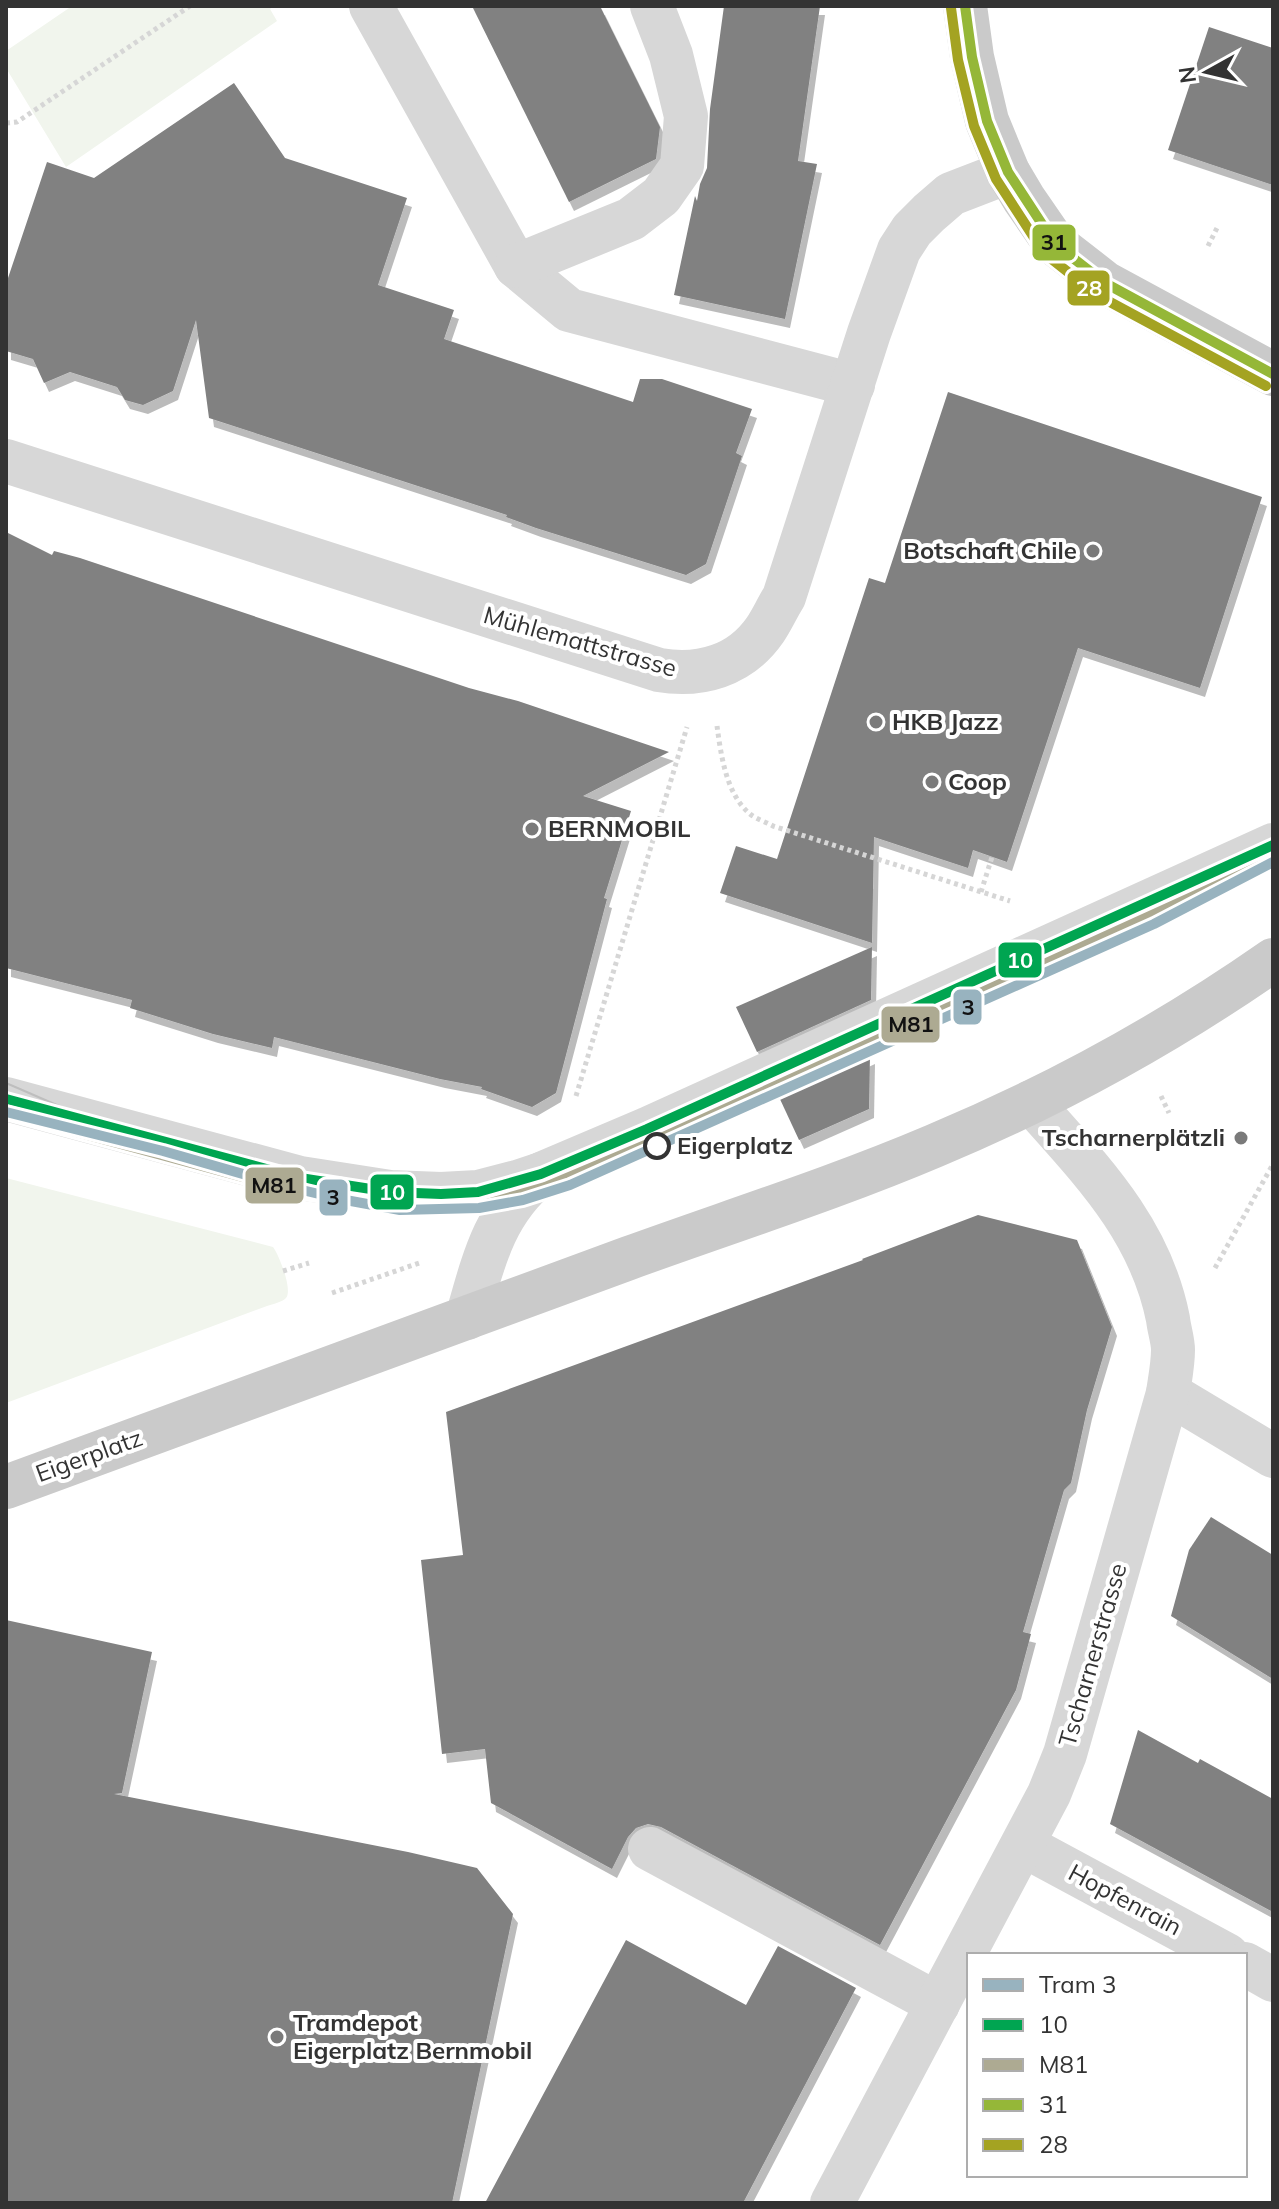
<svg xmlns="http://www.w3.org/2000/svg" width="1279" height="2209" viewBox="0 0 1279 2209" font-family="Mulish,sans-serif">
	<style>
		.green { fill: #f1f5ed }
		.building { fill: #818181; filter: url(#shadow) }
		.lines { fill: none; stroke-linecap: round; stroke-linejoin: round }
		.path { stroke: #d6d6d6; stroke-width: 5; stroke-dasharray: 4 4; stroke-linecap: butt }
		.minor { stroke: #d7d7d7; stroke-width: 44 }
		.major { stroke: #cacaca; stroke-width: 44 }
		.tram { stroke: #bebebe; stroke-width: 2 }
		.bus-1-casing { stroke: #fff; stroke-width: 16 }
		.bus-2-casing { stroke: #fff; stroke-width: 16 }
		.bus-3-casing { stroke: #fff; stroke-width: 16 }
		.bus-4-casing { stroke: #fff; stroke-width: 16 }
		.bus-1 { stroke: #00a551; stroke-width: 10 }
		.bus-2 { stroke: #adaa92; stroke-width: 10 }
		.bus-3 { stroke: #95b738; stroke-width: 10 }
		.bus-4 { stroke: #a4a322; stroke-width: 10 }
		.tram-1-casing { stroke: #fff; stroke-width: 16 }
		.tram-1 { stroke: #98b3bf; stroke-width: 10 }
		.poi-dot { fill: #7a7a7a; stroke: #fff; stroke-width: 3 }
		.stop-dot { fill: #fff; stroke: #333; stroke-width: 4 }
		.labels { text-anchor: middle; stroke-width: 8; stroke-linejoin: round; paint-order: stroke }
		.poi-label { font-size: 24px; font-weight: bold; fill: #333; stroke: #fff; text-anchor: start }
		.street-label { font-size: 24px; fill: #333; stroke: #fff }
		.stop-label { font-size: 24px; font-weight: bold; fill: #333; stroke: #fff; text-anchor: start }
		.line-badge { stroke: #fff; stroke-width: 3 }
		.badge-label { font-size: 22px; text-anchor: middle; font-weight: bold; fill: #fff }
		.pale-badge-label { font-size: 22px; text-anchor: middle; font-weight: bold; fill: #111 }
	</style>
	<defs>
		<filter id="shadow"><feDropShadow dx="5" dy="9" stdDeviation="0" flood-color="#0004"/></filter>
	</defs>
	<rect width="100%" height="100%" fill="#fff"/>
	<g class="green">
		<polygon points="72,6 273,6 270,9 277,21 66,167 6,68 6,51"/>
		<path d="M6,1178L273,1247C279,1255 293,1290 286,1298C282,1302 273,1304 267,1306L6,1403Z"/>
	</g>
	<g class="building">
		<polygon points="472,6 600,6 660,127 656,159 569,202"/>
		<polygon points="724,6 820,6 798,161 817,164 785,319 674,295 695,196 697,201 700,184 707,168 710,109"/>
		<polygon points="1209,27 1273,48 1273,185 1168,150"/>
		<polygon points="234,83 285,158 407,198 378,285 454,310 444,339 633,402 640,379 662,379 752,409 736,453 742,456 706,564 686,575 536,528 506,517 507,515 209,418 196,320 173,391 143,405 125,400 117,387 70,372 44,383 33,359 6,351 6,284 47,162 94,178"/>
		<polygon points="948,392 1262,497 1200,688 1078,648 1007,862 973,850 968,868 874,837 872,943 720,893 736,846 777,859 869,578 885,583"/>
		<polygon points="6,532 52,555 54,551 80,558 469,688 518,701 669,752 583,796 631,811 604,898 607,899 556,1093 532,1107 481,1089 482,1087 440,1079 274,1037 272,1048 213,1034 130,1008 132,1000 6,968"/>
		<polygon points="872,947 871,1000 757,1052 736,1007"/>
		<polygon points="870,1055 869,1109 799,1140 779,1097"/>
		<polygon points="978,1215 1077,1240 1112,1327 1087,1410 1071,1483 1064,1490 1023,1632 1031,1634 1016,1690 880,1945 661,1827 648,1824 636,1828 628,1837 612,1869 491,1803 485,1749 442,1754 421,1560 463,1555 446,1412 863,1260 862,1259"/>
		<polygon points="1211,1517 1273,1555 1273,1679 1171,1616 1189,1550"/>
		<polygon points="6,1620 152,1652 122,1793 114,1794 408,1852 477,1868 513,1914 452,2203 6,2203"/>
		<polygon points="1138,1730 1198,1763 1200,1759 1273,1799 1273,1912 1110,1824"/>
		<polygon points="626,1940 746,2005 778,1946 856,1988 743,2203 485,2203"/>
	</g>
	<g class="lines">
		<g class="path">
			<polyline points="6,123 17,122 190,6"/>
			<polyline points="1208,246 1217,228"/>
			<path d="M717,726C721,755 726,794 750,814C756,819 766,822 773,826L1010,901"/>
			<polyline points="981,892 992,857"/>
			<polyline points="576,1096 687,727"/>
			<polyline points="1161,1096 1169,1113"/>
			<polyline points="1215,1268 1273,1164"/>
			<polyline points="283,1271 309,1263"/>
			<polyline points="332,1293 422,1262"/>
		</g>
		<g class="minor">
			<polyline points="371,6 516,266 569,310 853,385"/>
			<polyline points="516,266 631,219 661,196 682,166 686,116 671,55 652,6"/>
			<path d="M6,461L659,670C700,677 740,666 765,630C772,620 777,608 784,597L869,333L899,250L912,230L929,213L951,194L1008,172"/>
			<polyline points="6,1099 300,1178 390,1192 441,1194 478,1192 517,1182 541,1174 647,1129 1273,845"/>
			<path d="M467,1318C483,1262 494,1212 541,1174"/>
			<polyline points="1168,1393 1273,1456"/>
			<polyline points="1023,1845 1227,1955"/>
			<polyline points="650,1849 938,2004"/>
			<polyline points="1245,1964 1273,1980"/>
			<path d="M832,2203L1049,1794L1065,1754L1168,1393C1170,1379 1173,1364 1173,1350C1173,1340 1169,1329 1168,1319C1150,1228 1090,1169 1031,1102"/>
		</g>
		<g class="major">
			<polyline points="965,6 972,57 987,121 1008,172 1024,199 1055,244 1105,283 1273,374"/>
			<path d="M6,1487C214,1410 422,1334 629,1258C731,1221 835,1188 934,1146C1054,1096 1167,1034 1273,960"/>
		</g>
		<polyline class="tram" points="6,1083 163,1151"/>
		<defs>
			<polyline id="bus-1" points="6,1099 300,1178 390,1192 441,1194 478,1192 541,1174 647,1129 1273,845"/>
			<polyline id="bus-2" points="6,1113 298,1192 389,1206 440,1208 480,1206 545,1187 652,1142 1273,860"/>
			<polyline id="bus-3" points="965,6 972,57 987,121 1008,172 1055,244 1105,283 1273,374"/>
			<polyline id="bus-4" points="951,8 958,60 974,126 996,179 1044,253 1097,295 1266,386"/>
		</defs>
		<use href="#bus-1" class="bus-1-casing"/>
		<use href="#bus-2" class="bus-2-casing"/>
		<use href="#bus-3" class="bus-3-casing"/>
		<use href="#bus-4" class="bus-4-casing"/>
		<use href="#bus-1" class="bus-1"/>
		<use href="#bus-2" class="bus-2"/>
		<use href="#bus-3" class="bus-3"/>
		<use href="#bus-4" class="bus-4"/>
		<defs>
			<polyline id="tram-1" points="6,1112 163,1151 281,1185 340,1199 400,1210 479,1208 523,1200 570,1185 1154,924 1273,862"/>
		</defs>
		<use href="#tram-1" class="tram-1-casing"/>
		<use href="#tram-1" class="tram-1"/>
	</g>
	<g class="poi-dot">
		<circle cx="1093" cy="551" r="8"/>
		<circle cx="876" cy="722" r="8"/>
		<circle cx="932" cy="782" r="8"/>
		<circle cx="532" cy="829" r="8"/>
		<circle cx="1241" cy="1138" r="8"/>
		<circle cx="277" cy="2037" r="8"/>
	</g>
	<circle class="stop-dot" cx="657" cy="1146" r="12"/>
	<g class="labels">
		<g class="poi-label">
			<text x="1077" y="559" text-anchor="end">Botschaft Chile</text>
			<text x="892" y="730">HKB Jazz</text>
			<text x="948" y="790">Coop</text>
			<text x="548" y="837">BERNMOBIL</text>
			<text x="1225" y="1146" text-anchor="end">Tscharnerplätzli</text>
			<text x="293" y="2031">Tramdepot<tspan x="293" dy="28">Eigerplatz Bernmobil</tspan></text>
		</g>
		<g class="street-label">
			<text transform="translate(580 642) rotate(16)" y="8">Mühlemattstrasse</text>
			<text transform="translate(89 1456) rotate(-20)" y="8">Eigerplatz</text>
			<text transform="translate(1093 1655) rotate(-74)" y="8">Tscharnerstrasse</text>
			<text transform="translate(1125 1900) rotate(28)" y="8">Hopfenrain</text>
		</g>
		<g class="stop-label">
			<text x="677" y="1154">Eigerplatz</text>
		</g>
	</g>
	<g class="line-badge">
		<rect x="1031" y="223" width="46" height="39" rx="8" fill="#95b738"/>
		<rect x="1066" y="269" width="45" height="38" rx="8" fill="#a4a322"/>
		<rect x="997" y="941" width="46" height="38" rx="8" fill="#00a551"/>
		<rect x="952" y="988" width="31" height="38" rx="8" fill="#98b3bf"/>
		<rect x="880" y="1005" width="61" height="39" rx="8" fill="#adaa92"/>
		<rect x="244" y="1166" width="61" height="39" rx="8" fill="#adaa92"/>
		<rect x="369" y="1173" width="46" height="38" rx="8" fill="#00a551"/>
		<rect x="318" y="1178" width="31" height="39" rx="8" fill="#98b3bf"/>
	</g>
	<g class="badge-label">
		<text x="1089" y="296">28</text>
		<text x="1020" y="968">10</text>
		<text x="392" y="1200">10</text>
	</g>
	<g class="pale-badge-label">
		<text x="1054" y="250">31</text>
		<text x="968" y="1015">3</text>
		<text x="911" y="1032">M81</text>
		<text x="274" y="1193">M81</text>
		<text x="333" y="1205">3</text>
	</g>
	<rect width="1279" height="2209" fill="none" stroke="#333333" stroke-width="16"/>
	<rect x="967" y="1953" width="280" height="224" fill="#ffffff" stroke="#adadad" stroke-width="2"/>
	<rect x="983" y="1979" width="40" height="12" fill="#98b3bf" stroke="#adadad" stroke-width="2"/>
	<text x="1039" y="1993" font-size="24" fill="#333333">Tram 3</text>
	<rect x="983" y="2019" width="40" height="12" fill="#00a551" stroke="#adadad" stroke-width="2"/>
	<text x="1039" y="2033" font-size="24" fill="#333333">10</text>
	<rect x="983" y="2059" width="40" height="12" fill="#adaa92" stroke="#adadad" stroke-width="2"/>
	<text x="1039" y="2073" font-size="24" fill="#333333">M81</text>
	<rect x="983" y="2099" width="40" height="12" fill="#95b738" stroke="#adadad" stroke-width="2"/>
	<text x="1039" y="2113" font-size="24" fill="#333333">31</text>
	<rect x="983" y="2139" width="40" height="12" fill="#a4a322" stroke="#adadad" stroke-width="2"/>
	<text x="1039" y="2153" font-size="24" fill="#333333">28</text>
	<g transform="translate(1207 72) rotate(262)" stroke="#ffffff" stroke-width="6" paint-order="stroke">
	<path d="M0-6L14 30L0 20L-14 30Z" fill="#333333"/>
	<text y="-12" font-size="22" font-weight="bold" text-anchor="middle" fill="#333333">N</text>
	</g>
</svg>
